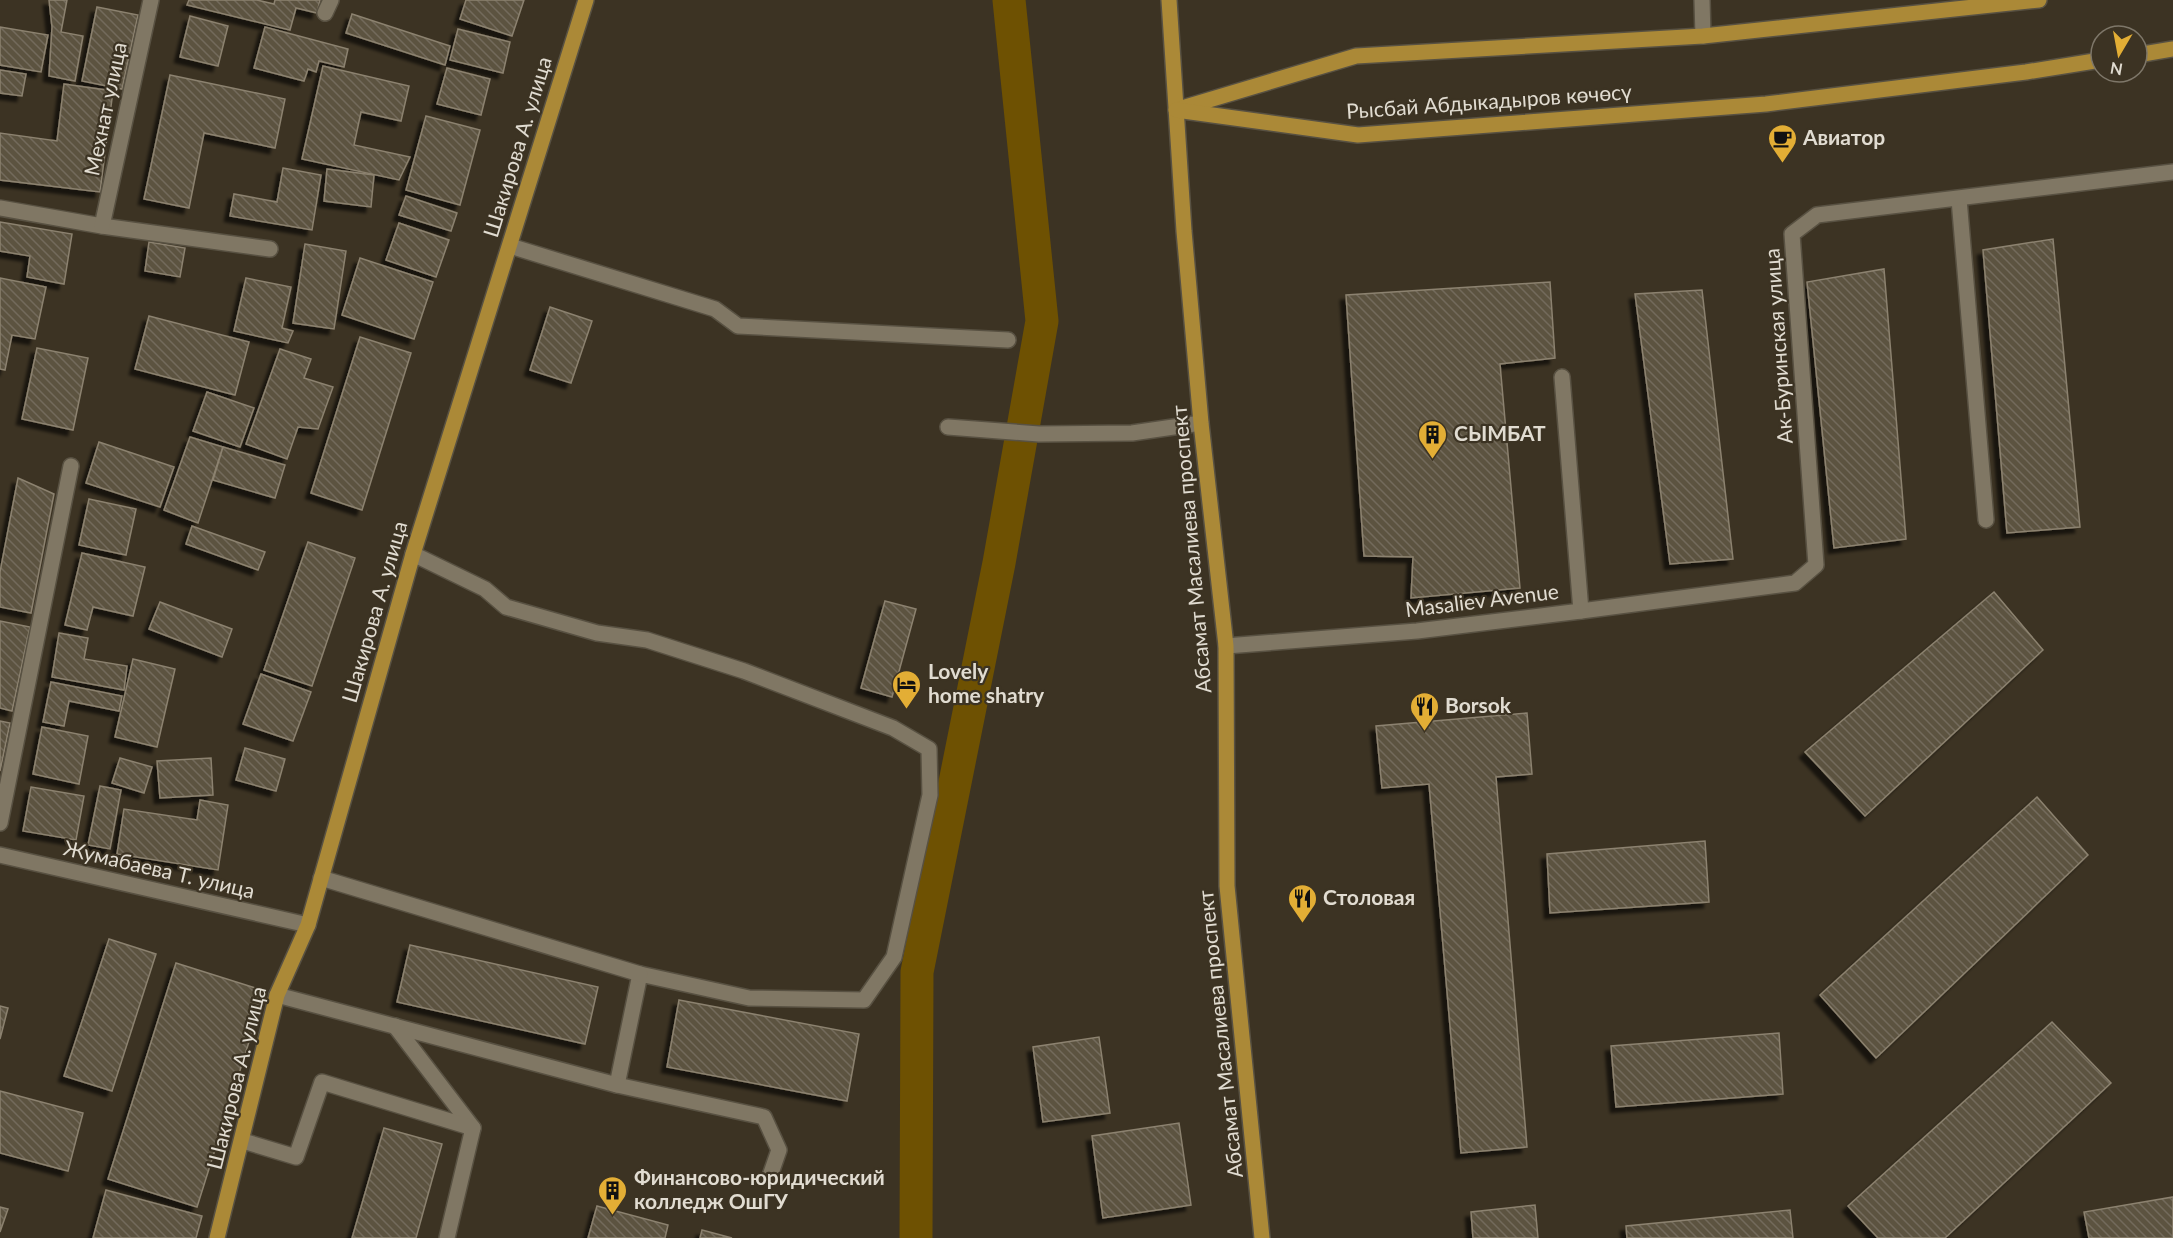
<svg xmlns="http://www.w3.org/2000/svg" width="2173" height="1238" viewBox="0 0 2173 1238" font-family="Lato,sans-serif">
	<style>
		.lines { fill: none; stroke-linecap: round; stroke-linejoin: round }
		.canal { stroke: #6e5102; stroke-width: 33 }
		.building { fill: url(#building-back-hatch); stroke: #8c826f; stroke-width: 1.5; filter: url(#shadow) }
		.minor-casing { stroke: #585142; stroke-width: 18 }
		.major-casing { stroke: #585142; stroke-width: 18 }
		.minor { stroke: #807764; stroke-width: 15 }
		.major { stroke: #ab8937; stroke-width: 15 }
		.labels { text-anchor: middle; stroke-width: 4.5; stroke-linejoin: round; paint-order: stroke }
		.street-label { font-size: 21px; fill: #e1dcd1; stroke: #3c3323 }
		.poi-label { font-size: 21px; font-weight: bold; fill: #e1dcd1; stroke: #3c3323; text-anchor: start }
	</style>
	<defs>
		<pattern id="building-back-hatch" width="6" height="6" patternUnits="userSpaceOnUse" patternTransform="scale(1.5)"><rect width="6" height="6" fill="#5c5341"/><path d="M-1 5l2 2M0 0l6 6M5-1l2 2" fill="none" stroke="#736b5b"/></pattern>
		<filter id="shadow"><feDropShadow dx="-5.5" dy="5.5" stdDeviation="1.5" flood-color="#0009"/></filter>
	</defs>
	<rect width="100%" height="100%" fill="#3c3323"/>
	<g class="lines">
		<polyline class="canal" points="916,1238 917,972 999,563 1042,321 1009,0"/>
	</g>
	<g class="building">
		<polygon points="49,0 67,0 61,32 83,36 75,81 49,76 52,27"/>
		<polygon points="189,0 257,0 274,4 275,0 320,0 317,13 296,8 290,30 187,5"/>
		<polygon points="466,0 524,0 512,36 460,19"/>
		<polygon points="97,7 138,15 122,89 82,81"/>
		<polygon points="352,14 450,46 445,65 346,33"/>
		<polygon points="190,16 228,26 218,66 180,57"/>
		<polygon points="0,27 48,35 41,72 0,65"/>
		<polygon points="265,27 348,49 344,67 319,61 316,72 308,69 304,81 254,68"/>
		<polygon points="458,29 510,42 503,73 450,60"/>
		<polygon points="323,66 409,86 401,121 361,112 354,145 410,157 399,180 302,159"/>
		<polygon points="447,68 490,79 481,115 437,104"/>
		<polygon points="0,70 26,74 22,96 0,93"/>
		<polygon points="170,75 285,99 275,148 204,133 189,208 144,199"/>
		<polygon points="64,84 113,91 100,192 0,180 0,133 57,141"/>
		<polygon points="426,116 480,130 460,205 406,190"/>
		<polygon points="283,168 321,175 312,230 230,216 234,194 277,202"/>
		<polygon points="327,169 374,175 371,207 324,201"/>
		<polygon points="406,196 457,213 451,231 399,215"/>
		<polygon points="0,222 72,234 64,284 27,277 30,256 0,251"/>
		<polygon points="399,223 449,240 436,277 386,260"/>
		<polygon points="2053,239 2080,527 2007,533 1983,250"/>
		<polygon points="149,242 185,248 180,277 145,271"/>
		<polygon points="305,244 346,251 334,329 293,323"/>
		<polygon points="360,258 433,282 414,339 342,315"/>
		<polygon points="1884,269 1906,539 1834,548 1807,282"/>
		<polygon points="0,278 46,287 35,339 12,335 5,370 0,369"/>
		<polygon points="246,278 291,287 282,328 293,331 288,343 234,331"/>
		<polygon points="1550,282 1555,358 1500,364 1520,588 1411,598 1413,557 1364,556 1346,295"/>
		<polygon points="1702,290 1733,559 1670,564 1635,294"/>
		<polygon points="550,307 592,321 571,383 530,370"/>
		<polygon points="149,316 249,342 235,395 135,369"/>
		<polygon points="360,337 411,353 362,510 311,493"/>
		<polygon points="37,348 88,358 73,430 22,419"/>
		<polygon points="280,349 311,359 304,378 333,387 318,429 298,427 287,459 246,444"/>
		<polygon points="207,392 254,408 240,447 193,431"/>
		<polygon points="190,437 223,447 198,523 164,510"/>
		<polygon points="99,442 174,467 160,507 86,483"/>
		<polygon points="223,447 285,465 275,498 213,480"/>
		<polygon points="18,478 54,494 31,613 0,607 0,572"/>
		<polygon points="89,499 136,509 126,555 79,545"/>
		<polygon points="192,526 265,552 258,570 186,544"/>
		<polygon points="308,542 355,558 312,686 264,670"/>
		<polygon points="82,553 145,567 133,616 93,607 87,630 65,625"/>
		<polygon points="1994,592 2043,650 1865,816 1805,752"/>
		<polygon points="885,601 916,609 892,697 861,688"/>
		<polygon points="160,602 232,629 222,657 149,629"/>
		<polygon points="0,621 30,627 12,711 0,708"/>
		<polygon points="59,633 88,638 84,659 127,666 124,690 52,677"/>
		<polygon points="133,659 175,669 157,747 115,737"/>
		<polygon points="261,674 311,692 293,741 243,724"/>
		<polygon points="51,682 122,696 119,711 69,701 64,726 43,722"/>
		<polygon points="1527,713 1532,774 1496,777 1527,1147 1461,1153 1429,784 1382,788 1376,726"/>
		<polygon points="0,721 10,723 0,771"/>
		<polygon points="42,727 88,736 79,784 33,774"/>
		<polygon points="245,748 285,759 276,791 236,780"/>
		<polygon points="120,758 152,767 144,793 112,783"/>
		<polygon points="211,758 213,795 160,798 157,761"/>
		<polygon points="100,786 121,790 110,849 88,845"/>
		<polygon points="31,787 84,796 76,840 23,831"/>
		<polygon points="2037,797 2088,855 1876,1058 1820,995"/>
		<polygon points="200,800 228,805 218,870 117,854 124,809 197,820"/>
		<polygon points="1705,841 1709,902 1550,913 1547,854"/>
		<polygon points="109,939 156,954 112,1091 64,1076"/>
		<polygon points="410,945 598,987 585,1044 397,1002"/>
		<polygon points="176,963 265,991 197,1207 108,1179"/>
		<polygon points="679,1000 859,1034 847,1101 667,1067"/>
		<polygon points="0,1006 8,1008 0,1039"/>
		<polygon points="2052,1022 2111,1083 1945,1238 1878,1238 1848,1206"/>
		<polygon points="1779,1033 1783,1094 1616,1107 1611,1046"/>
		<polygon points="1099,1037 1110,1113 1043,1122 1033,1047"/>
		<polygon points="0,1091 83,1113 68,1171 0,1153"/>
		<polygon points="1179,1123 1191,1205 1103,1218 1092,1136"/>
		<polygon points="384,1128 442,1144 416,1238 352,1238"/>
		<polygon points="106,1190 202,1216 196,1238 93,1238"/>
		<polygon points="2173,1197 2173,1238 2089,1238 2084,1212"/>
		<polygon points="1535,1205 1538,1238 1473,1238 1471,1212"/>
		<polygon points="597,1206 668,1225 665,1238 588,1238"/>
		<polygon points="0,1207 8,1209 0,1232"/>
		<polygon points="1790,1210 1793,1238 1627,1238 1626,1226"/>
		<polygon points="702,1230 732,1238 700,1238"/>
	</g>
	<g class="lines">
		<defs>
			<g id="minor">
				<polyline points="1702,0 1703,36"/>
				<polyline points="325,13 331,0"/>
				<polyline points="1959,199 1986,520"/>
				<polyline points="0,208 102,226 270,249"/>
				<polyline points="102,226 151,0"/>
				<polyline points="510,246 715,309 738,326 1008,340"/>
				<polyline points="948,427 1039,434 1132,433 1201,423"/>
				<polyline points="413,554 485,589 506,607 597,633 647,640 744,671 893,728 929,749 930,795 894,957 864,1000 749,998 640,974 617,1085"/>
				<polyline points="1581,611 1795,583 1816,565 1792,234 1817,215 2173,172"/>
				<polyline points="1226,646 1417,631 1581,611 1562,377"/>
				<polyline points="0,823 71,466"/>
				<polyline points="0,855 308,925"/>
				<polyline points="321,878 640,974"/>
				<polyline points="277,995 617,1085 764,1117 779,1150 770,1176"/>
				<polyline points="395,1026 473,1128"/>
				<polyline points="243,1141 296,1157 322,1082 473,1128 447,1238"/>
			</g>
			<g id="major">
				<polyline points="1169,0 1184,231 1201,423 1226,646 1227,886 1262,1238"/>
				<polyline points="2137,55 2173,49"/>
				<polyline points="1182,108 1356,56 1703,36 2039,0"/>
				<polyline points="1176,110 1358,135 1766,104 2026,72 2101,60"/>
				<polyline points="217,1238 277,995 308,925 413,554 586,0"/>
			</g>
		</defs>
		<use href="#minor" class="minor-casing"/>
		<use href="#major" class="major-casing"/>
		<use href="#minor" class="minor"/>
		<use href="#major" class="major"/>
	</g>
	<defs>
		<symbol id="cafe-pin" viewBox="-11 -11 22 30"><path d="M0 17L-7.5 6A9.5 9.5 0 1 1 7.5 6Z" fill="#e3ae35" stroke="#3c3323"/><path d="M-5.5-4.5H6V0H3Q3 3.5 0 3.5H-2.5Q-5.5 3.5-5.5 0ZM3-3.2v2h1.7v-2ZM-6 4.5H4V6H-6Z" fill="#111"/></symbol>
		<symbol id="building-pin" viewBox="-11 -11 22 30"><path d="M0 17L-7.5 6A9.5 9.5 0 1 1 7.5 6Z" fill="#e3ae35" stroke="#3c3323"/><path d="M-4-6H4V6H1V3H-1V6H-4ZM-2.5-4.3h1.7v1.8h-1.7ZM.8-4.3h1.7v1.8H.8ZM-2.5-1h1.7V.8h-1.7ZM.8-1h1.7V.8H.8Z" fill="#111"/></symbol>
		<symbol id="hotel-pin" viewBox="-11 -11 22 30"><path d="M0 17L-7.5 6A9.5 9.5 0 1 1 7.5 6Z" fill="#e3ae35" stroke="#3c3323"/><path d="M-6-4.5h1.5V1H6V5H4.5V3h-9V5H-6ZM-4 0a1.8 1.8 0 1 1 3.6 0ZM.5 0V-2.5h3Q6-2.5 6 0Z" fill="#111"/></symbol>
		<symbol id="restaurant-pin" viewBox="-11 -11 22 30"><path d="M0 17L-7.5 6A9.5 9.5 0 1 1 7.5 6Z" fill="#e3ae35" stroke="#3c3323"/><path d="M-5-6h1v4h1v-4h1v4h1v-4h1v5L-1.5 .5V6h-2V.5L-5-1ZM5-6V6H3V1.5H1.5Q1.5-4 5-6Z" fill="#111"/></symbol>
	</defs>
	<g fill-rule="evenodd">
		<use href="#cafe-pin" x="1766" y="122" width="33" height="45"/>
		<use href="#building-pin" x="1416" y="418" width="33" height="45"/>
		<use href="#hotel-pin" x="890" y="668" width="33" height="45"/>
		<use href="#restaurant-pin" x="1408" y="690" width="33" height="45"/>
		<use href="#restaurant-pin" x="1286" y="882" width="33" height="45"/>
		<use href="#building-pin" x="596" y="1174" width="33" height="45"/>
	</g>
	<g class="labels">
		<g class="street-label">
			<text transform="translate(1489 102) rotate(-4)" y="7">Рысбай Абдыкадыров көчөсү</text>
			<text transform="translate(106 109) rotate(-78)" y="7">Мехнат улица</text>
			<text transform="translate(518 147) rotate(-73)" y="7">Шакирова А. улица</text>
			<text transform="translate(1779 346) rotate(-94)" y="7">Ак-Буринская улица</text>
			<text transform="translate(1192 549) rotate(-95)" y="7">Абсамат Масалиева проспект</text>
			<text transform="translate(1482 601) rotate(-7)" y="7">Masaliev Avenue</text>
			<text transform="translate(375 612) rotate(-74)" y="7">Шакирова А. улица</text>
			<text transform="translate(159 870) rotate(13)" y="7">Жумабаева Т. улица</text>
			<text transform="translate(1221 1034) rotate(-96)" y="7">Абсамат Масалиева проспект</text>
			<text transform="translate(237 1078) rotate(-76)" y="7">Шакирова А. улица</text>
		</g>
		<g class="poi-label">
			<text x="1803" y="145">Авиатор</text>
			<text x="1454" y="441">СЫМБАТ</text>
			<text x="928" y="679">Lovely<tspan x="928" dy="24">home shatry</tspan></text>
			<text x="1445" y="713">Borsok</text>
			<text x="1323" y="905">Столовая</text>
			<text x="634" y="1185">Финансово-юридический<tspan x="634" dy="24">колледж ОшГУ</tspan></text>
		</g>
	</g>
	<g transform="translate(2119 54) rotate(190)"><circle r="28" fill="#3c3323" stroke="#7e7769" stroke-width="1.5"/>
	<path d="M0-4.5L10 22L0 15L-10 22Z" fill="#e3ae35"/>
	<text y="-9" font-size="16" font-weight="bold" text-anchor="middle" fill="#e1dcd1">N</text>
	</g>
</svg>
